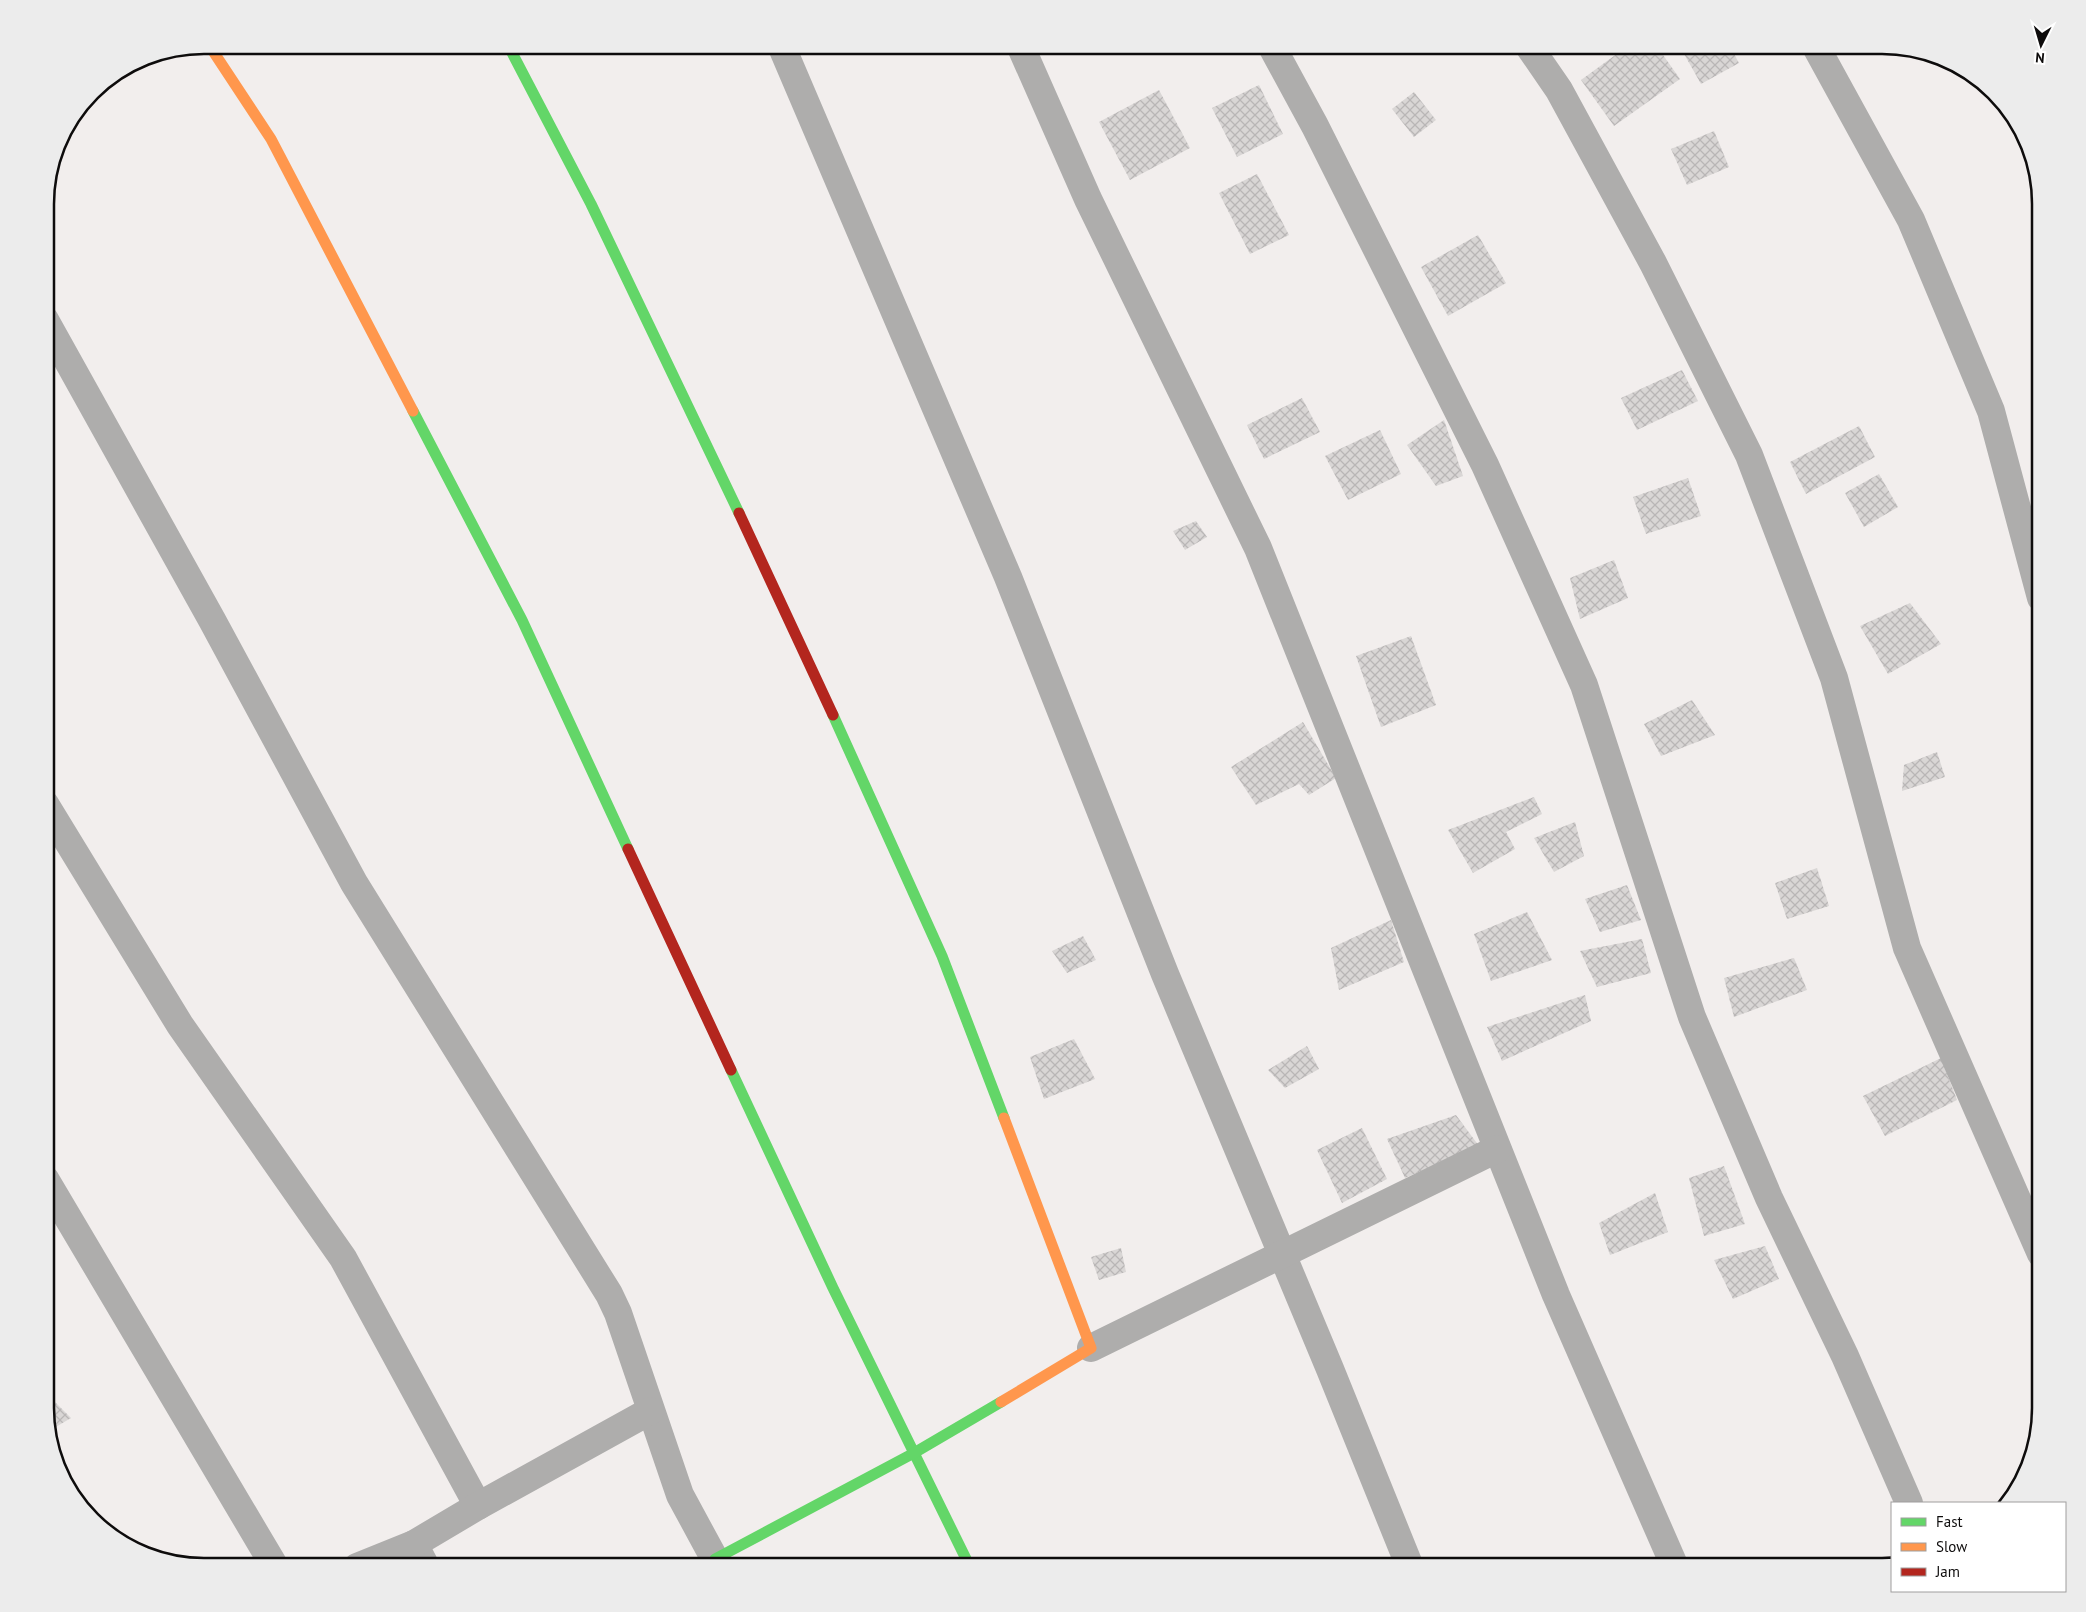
<svg xmlns="http://www.w3.org/2000/svg" width="2086" height="1612" viewBox="0 0 2086 1612" font-family="'PT Sans',sans-serif">
	<style>
		.building { fill: url(#building-cross-hatch) }
		.lines { fill: none; stroke-linecap: round; stroke-linejoin: round }
		.street { stroke: #aeadac; stroke-width: 28 }
		.fast { stroke: #63d668; stroke-width: 11 }
		.slow { stroke: #ff974d; stroke-width: 11 }
		.jam { stroke: #b3261e; stroke-width: 11 }
		.rim { fill: none; stroke: #0e0c0c; stroke-width: 2.5 }
	</style>
	<defs>
		<pattern id="building-cross-hatch" width="8" height="8" patternUnits="userSpaceOnUse" patternTransform="scale(1.25)"><rect width="8" height="8" fill="#d9d6d5"/><path d="M0 0l8 8M0 8l8-8" fill="none" stroke="#b9b6b6"/></pattern>
	</defs>
	<rect width="100%" height="100%" fill="#f2eeed"/>
	<g class="building">
		<polygon points="1629,45 1656,45 1680,79 1614,126 1581,80"/>
		<polygon points="1679,45 1729,45 1739,63 1701,84"/>
		<polygon points="1259,85 1283,134 1237,157 1212,108"/>
		<polygon points="1159,90 1190,148 1130,180 1099,122"/>
		<polygon points="1414,92 1436,120 1414,137 1392,109"/>
		<polygon points="1714,131 1729,167 1687,185 1671,149"/>
		<polygon points="1257,174 1289,235 1250,254 1219,193"/>
		<polygon points="1478,235 1506,283 1448,316 1421,267"/>
		<polygon points="1682,370 1698,401 1637,430 1621,398"/>
		<polygon points="1302,398 1320,432 1264,459 1247,425"/>
		<polygon points="1444,420 1463,476 1436,486 1407,445"/>
		<polygon points="1859,426 1875,457 1806,494 1790,462"/>
		<polygon points="1380,430 1401,474 1348,500 1325,456"/>
		<polygon points="1879,474 1898,507 1864,527 1845,493"/>
		<polygon points="1688,478 1701,516 1646,534 1633,497"/>
		<polygon points="1196,521 1207,537 1185,550 1173,531"/>
		<polygon points="1614,560 1628,598 1580,619 1570,578"/>
		<polygon points="1910,603 1941,644 1888,674 1860,626"/>
		<polygon points="1411,636 1436,705 1381,727 1356,656"/>
		<polygon points="1692,700 1715,735 1661,756 1644,724"/>
		<polygon points="1303,722 1336,778 1309,795 1299,784 1256,805 1231,767"/>
		<polygon points="1937,752 1945,777 1902,791 1904,765"/>
		<polygon points="1534,797 1542,814 1506,832 1515,849 1473,873 1448,830"/>
		<polygon points="1575,822 1584,856 1554,872 1534,838"/>
		<polygon points="1817,868 1829,906 1787,919 1775,883"/>
		<polygon points="1627,885 1641,920 1600,932 1585,899"/>
		<polygon points="1527,912 1552,960 1491,981 1474,934"/>
		<polygon points="1391,920 1404,962 1339,990 1331,948"/>
		<polygon points="1083,936 1096,960 1067,973 1052,951"/>
		<polygon points="1642,939 1651,973 1597,987 1580,951"/>
		<polygon points="1794,958 1807,990 1734,1017 1724,978"/>
		<polygon points="1585,995 1591,1021 1502,1061 1487,1027"/>
		<polygon points="1074,1039 1095,1079 1044,1099 1030,1057"/>
		<polygon points="1307,1046 1319,1069 1285,1088 1268,1070"/>
		<polygon points="1941,1058 1957,1100 1885,1136 1863,1096"/>
		<polygon points="1456,1115 1479,1146 1405,1178 1387,1139"/>
		<polygon points="1362,1128 1387,1179 1342,1203 1317,1150"/>
		<polygon points="1724,1166 1745,1224 1704,1236 1689,1178"/>
		<polygon points="1655,1193 1668,1232 1610,1255 1599,1223"/>
		<polygon points="1765,1246 1779,1279 1733,1299 1714,1260"/>
		<polygon points="1121,1248 1126,1272 1099,1280 1091,1257"/>
		<polygon points="53,1400 71,1418 49,1431 45,1418 45,1408"/>
	</g>
	<g class="lines">
		<g class="street">
			<polyline points="781,45 1008,577 1165,974 1330,1369 1410,1567"/>
			<polyline points="1020,45 1088,199 1258,548 1556,1295 1675,1567"/>
			<polyline points="1271,45 1315,126 1485,465 1584,685 1692,1017 1769,1198 1845,1356 1909,1503"/>
			<polyline points="1528,45 1559,90 1653,263 1749,455 1834,678 1907,948 2041,1254"/>
			<polyline points="1815,45 1911,220 1991,411 2041,598"/>
			<polyline points="45,320 212,620 354,883 609,1294 618,1313 680,1495 719,1567"/>
			<polyline points="45,804 180,1025 343,1258 478,1506"/>
			<polyline points="45,1179 275,1567"/>
			<polyline points="1091,1348 1497,1149"/>
			<polyline points="414,1544 426,1567"/>
			<polyline points="357,1567 414,1544 478,1506 650,1411"/>
		</g>
		<g class="fast">
			<polyline points="508,45 591,204 739,513"/>
			<polyline points="413,411 522,620 628,849"/>
			<polyline points="833,715 942,956 1004,1118"/>
			<polyline points="731,1070 833,1288 970,1567"/>
			<polyline points="715,1559 914,1453 1001,1402"/>
		</g>
		<g class="slow">
			<polyline points="209,45 271,139 413,411"/>
			<polyline points="1001,1402 1091,1348 1004,1118"/>
		</g>
		<g class="jam">
			<polyline points="739,513 833,715"/>
			<polyline points="628,849 731,1070"/>
		</g>
	</g>
	<path d="M0 0H2086V1612H0ZM204 54H1882A150 150 0 0 1 2032 204V1408A150 150 0 0 1 1882 1558H204A150 150 0 0 1 54 1408V204A150 150 0 0 1 204 54Z" fill="#ececec" fill-rule="evenodd"/>
	<path class="rim" d="M204 54H1882A150 150 0 0 1 2032 204V1408A150 150 0 0 1 1882 1558H204A150 150 0 0 1 54 1408V204A150 150 0 0 1 204 54Z"/>
	<rect x="1891" y="1502" width="175" height="90" fill="#ffffff" stroke="#9f9e9e"/>
	<rect x="1901" y="1518" width="25" height="8" fill="#63d668" stroke="#9f9e9e"/>
	<text x="1936" y="1527" font-size="15" fill="#0e0c0c">Fast</text>
	<rect x="1901" y="1543" width="25" height="8" fill="#ff974d" stroke="#9f9e9e"/>
	<text x="1936" y="1552" font-size="15" fill="#0e0c0c">Slow</text>
	<rect x="1901" y="1568" width="25" height="8" fill="#b3261e" stroke="#9f9e9e"/>
	<text x="1936" y="1577" font-size="15" fill="#0e0c0c">Jam</text>
	<g transform="translate(2041 45) rotate(185)" stroke="#ffffff" stroke-width="4" paint-order="stroke">
	<path d="M0-4L9 19L0 12L-9 19Z" fill="#0e0c0c"/>
	<text y="-8" font-size="14" font-weight="bold" text-anchor="middle" fill="#0e0c0c">N</text>
	</g>
</svg>
